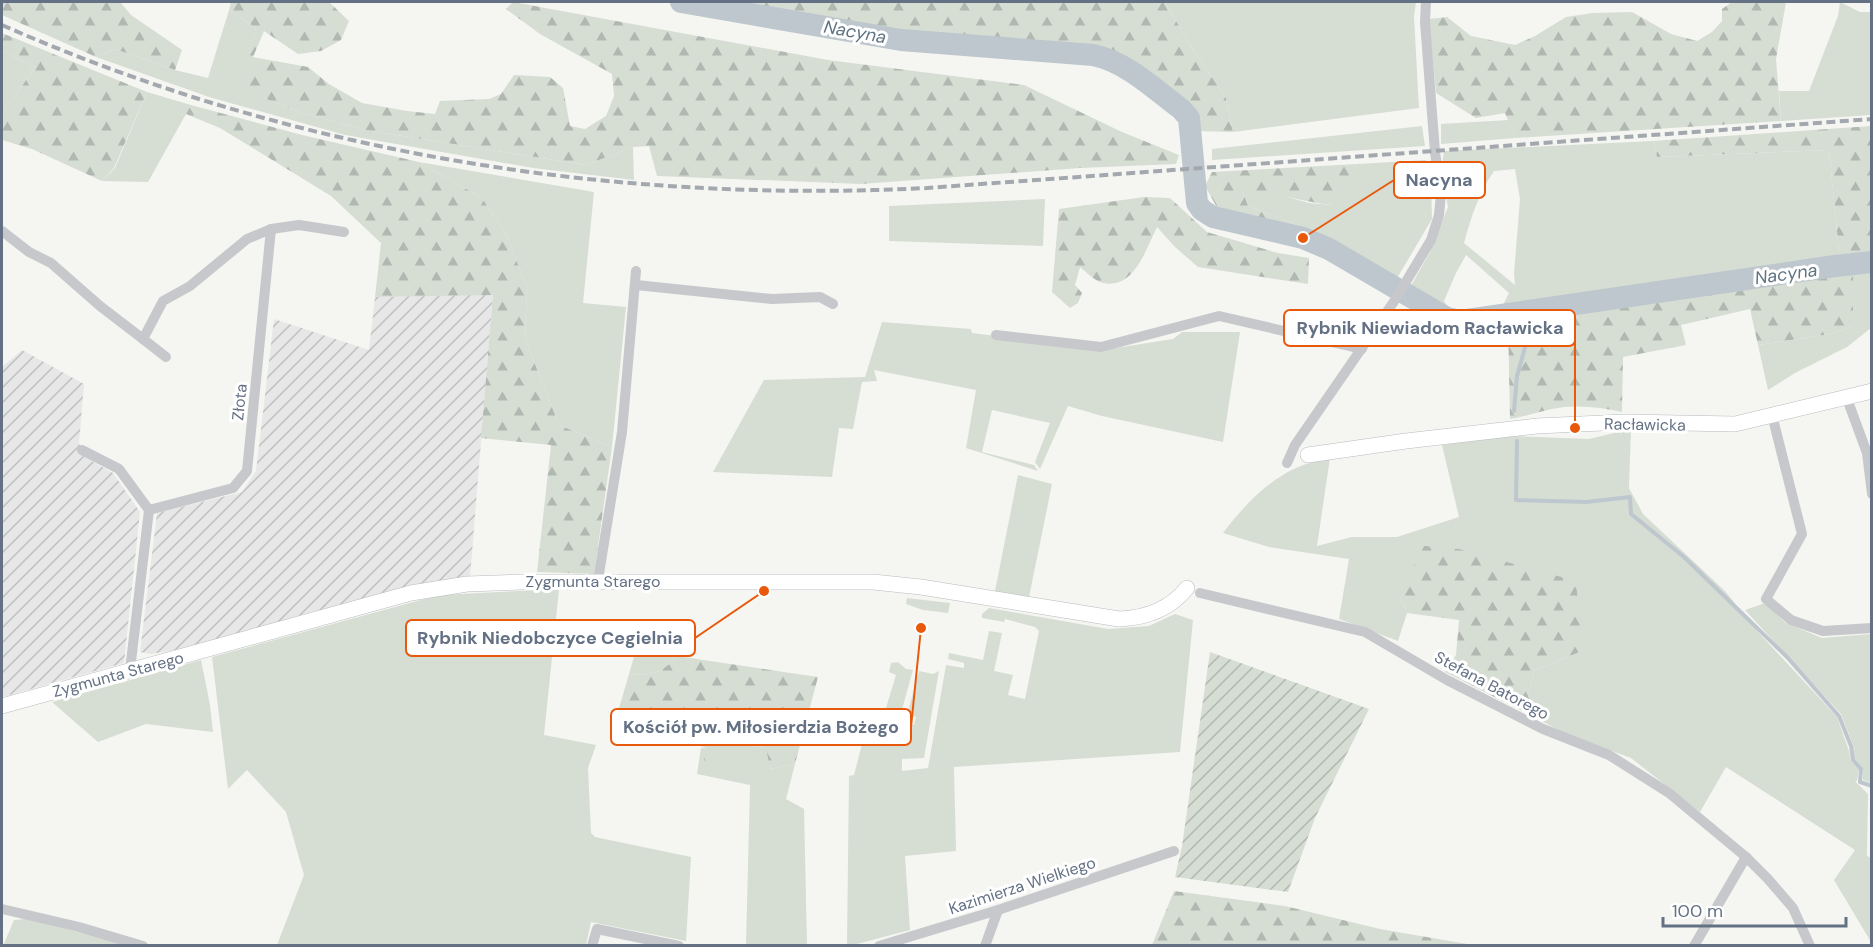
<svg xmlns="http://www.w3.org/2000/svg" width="1873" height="947" viewBox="0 0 1873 947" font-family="'DM Sans',sans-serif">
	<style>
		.industrial { fill: url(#industrial-furrows) }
		.grass { fill: #d6ddd3; fill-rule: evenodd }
		.forest { fill: url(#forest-firs) }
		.garden { fill: url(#garden-furrows) }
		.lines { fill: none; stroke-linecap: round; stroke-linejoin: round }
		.stream { stroke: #bec7ce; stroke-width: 4 }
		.river { stroke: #bec7ce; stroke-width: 22 }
		.secondary-casing { stroke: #b8bbc0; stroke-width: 16 }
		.street { stroke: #c6c8cc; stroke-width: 10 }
		.secondary { stroke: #fff; stroke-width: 15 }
		.rail { stroke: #a3a8af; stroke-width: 4; stroke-dasharray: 9 4.5; stroke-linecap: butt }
		.labels { text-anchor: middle; stroke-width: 6; stroke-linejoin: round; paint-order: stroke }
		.street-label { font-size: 16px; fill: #647184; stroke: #fff }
		.water-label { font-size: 18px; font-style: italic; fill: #5f7381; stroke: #fff }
		.leader { fill: none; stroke: #e8590c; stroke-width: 2 }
		.callout-dot { fill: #e8590c; stroke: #fff; stroke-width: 2 }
		.callout { fill: #fff; stroke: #e8590c; stroke-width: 2 }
		.callout-label { font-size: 18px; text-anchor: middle; font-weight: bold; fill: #647184 }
	</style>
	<defs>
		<pattern id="industrial-furrows" width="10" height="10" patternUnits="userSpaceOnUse" patternTransform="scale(1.5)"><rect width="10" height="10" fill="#e6e7e6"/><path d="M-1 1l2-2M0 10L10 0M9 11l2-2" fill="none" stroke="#bec0c0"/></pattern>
		<pattern id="forest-firs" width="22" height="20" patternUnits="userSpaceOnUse" patternTransform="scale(1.5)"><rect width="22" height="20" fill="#d6ddd3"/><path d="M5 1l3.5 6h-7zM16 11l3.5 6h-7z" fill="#b1b8b1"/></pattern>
		<pattern id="garden-furrows" width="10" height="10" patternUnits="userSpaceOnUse" patternTransform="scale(1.5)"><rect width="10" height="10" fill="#d6ddd3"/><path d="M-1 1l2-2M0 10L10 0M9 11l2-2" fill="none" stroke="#b1b8b1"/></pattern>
	</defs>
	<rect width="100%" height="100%" fill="#f5f6f2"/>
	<g class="industrial">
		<polygon points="493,294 470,577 311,612 198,646 151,654 140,652 157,513 242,492 256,471 274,319 369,350 375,297"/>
		<polygon points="22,350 84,384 79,443 86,458 113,473 140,512 124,663 2,697 2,367"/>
	</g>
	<g class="grass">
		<polygon points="1165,2 1416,2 1414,17 1419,108 1233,132 1226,98 1190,45"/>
		<polygon points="1840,2 1860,12 1871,12 1871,115 1781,121 1779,91 1809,91 1838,16"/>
		<polygon points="229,10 256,28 240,88 296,111 365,130 586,165 633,147 634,180 533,168 345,135 209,97 96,57 115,49 175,70 208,78"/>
		<polygon points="2,51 35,67 2,115"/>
		<polygon points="147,92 191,105 148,182 102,181 115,168"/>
		<polygon points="1508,120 1515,138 1441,144 1441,124"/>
		<polygon points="1422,126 1425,146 1212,160 1212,149"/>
		<path d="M1653,141L1657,157L1829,150L1840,262L1512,312L1458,318L1451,310L1460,313L1501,309L1509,293L1466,255L1456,273L1444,301L1454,317L1408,291L1430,252L1448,207L1441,171L1444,151ZM1515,169L1520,199L1514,274L1515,285L1464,243C1471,217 1479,193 1494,171Z"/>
		<polygon points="1426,160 1431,183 1432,219 1396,280 1368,261 1318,233 1248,206 1243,192 1270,192 1309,203 1331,205 1357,164"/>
		<polygon points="419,162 594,192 583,303 626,307 612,447 559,425 525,339 527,288 507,236 482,198"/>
		<polygon points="1045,199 1043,246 889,241 889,206"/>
		<polygon points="1871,267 1871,328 1847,347 1795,373 1768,390 1758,345 1830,334 1853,326 1853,269"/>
		<polygon points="882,322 971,329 972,333 1103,350 1173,339 1182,332 1240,332 1223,442 1102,416 1068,406 1040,469 1035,462 1050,423 992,410 982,452 1034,465 1038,471 966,448 976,390 874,370 877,381 862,382 853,429 839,428 832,477 713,472 764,380 865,377"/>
		<path d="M1631,429L1629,488L1643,514L1725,591L1758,632L1837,717L1849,751L1851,761L1859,769L1857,781H1855L1868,794L1867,856L1872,858L1871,942L1834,880L1855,850L1726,767L1700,812L1631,758L1568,735L1536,718L1528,696L1534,671L1582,651L1399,595L1407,613L1398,641L1339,619L1349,559L1269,547L1223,533C1241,509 1266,482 1294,469C1305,463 1319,461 1330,458L1317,546L1352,537H1397L1459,517L1442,445L1513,436L1589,439Z"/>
		<polygon points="1018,475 1052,484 1029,597 995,591"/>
		<polygon points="559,589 544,735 596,745 588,768 591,833 595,837 691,857 686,941 591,922 586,945 277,945 304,875 286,812 247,770 228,789 212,657 439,595"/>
		<polygon points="907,598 950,603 948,613 923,610 906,604"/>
		<polygon points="1765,603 1786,623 1822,638 1871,634 1871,783 1863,780 1863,769 1854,758 1853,745 1841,714 1745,610"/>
		<polygon points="989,608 1108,629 1149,626 1175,614 1193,620 1180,752 954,767 956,851 905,856 910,930 853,945 847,945 849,776 854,775 867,725 891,719 914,725 916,717 907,715 919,671 933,674 939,671 924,758 902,759 902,771 928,768 946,665 964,668 964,663 948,659 949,653 983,660 989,631 1002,633 994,671 1013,675 1008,695 1025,699 1039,631 1035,627 1005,619 1004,622 982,618 982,614"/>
		<path d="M636,650L677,656C660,675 653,675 629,674Z"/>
		<polygon points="201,660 210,705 213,732 146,724 98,742 52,702"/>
		<polygon points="898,662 906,669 913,670 901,713 894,711 892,717 866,720 869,708 885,711 896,675 889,672 891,663"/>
		<polygon points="736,745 767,747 770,769 795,764 786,799 804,809 807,945 746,945 750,785 697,774 701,748"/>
		<polygon points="25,919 103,938 126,946 3,946 14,920"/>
	</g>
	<g class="forest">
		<polygon points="2,2 120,2 131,15 182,50 175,70 115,49 96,57 2,15"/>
		<polygon points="231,2 329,2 349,21 341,40 321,51 298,54 264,31 253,57 308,67 329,84 362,103 407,111 435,114 440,101 489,99 501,94 514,75 550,77 563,88 570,126 585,129 606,116 614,96 612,74 540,34 506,9 513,2 828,60 1024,85 1122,132 1179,155 1176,164 1080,168 861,184 657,176 649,146 633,147 586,165 365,130 296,111 239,88 256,28 229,10"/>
		<polygon points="704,2 1165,2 1190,45 1226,98 1233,132 1198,131 1193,112 1173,96 1122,59 1098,51 904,36"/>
		<polygon points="1732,2 1786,2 1776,59 1781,121 1515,138 1505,113 1476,118 1436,93 1429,19 1447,17 1471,36 1515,45 1535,36 1566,17 1593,13 1632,12 1671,34 1697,41 1712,32 1722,21 1722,9"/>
		<polygon points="2,33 147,92 114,168 102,181 32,149 2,140 2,115 35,67 2,51"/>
		<polygon points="191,105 302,135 419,162 482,198 507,236 527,288 525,339 559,425 612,447 594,574 537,572 551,445 481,438 493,295 375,297 381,243 331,196 220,128 186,114"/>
		<polygon points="1871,126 1871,259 1840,262 1829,150 1657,157 1653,141"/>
		<path d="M1357,164L1332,205C1300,202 1275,191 1243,192L1248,206L1308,229L1305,232L1219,211L1205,186L1212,172Z"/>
		<path d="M1144,197L1170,198L1207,232L1278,253L1309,258L1308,284L1198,267L1175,247L1157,227C1146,249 1133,293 1100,282C1093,279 1086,272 1080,267L1075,285L1082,293L1078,303L1070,308L1052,292L1059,209Z"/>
		<path d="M1853,269V326L1830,334L1758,345L1750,309L1681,325L1686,345L1623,357L1622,412C1599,407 1575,404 1552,409C1537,412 1524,417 1510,419L1508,321L1530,315Z"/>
		<polygon points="1424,546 1459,549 1576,581 1582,651 1534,671 1528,696 1536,718 1445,672 1456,655 1459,620 1407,613 1399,595"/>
		<path d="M677,656L818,677L795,764L770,769L766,747L737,745L713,770L704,765L705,747L612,732L629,674C653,675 660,675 677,656Z"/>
		<polygon points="1174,891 1285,906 1380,929 1473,945 1152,945"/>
	</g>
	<polygon class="garden" points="1210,652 1369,709 1315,818 1288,892 1175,877 1182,846"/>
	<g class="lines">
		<g class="stream">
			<polyline points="1514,411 1517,376 1528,337 1526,312"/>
			<polyline points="1517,441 1516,500 1586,502 1630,497 1631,514 1684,557 1787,657 1839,716 1851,746 1853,760 1861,769 1860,782 1872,786"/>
		</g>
		<path class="river" d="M681,2L901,40L1093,55C1127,62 1154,89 1181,109L1189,118L1197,203L1202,210L1213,217L1303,238L1329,249L1447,318L1460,321L1835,266L1872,262"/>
		<defs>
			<g id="secondary">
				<polyline points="1308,455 1406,441 1537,426 1625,422 1735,424 1872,391"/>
				<path d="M2,706L411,593L467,584L521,582H873L921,587L1119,619C1146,618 1170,609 1187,588"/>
			</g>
		</defs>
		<use href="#secondary" class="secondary-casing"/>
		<g class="street">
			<polyline points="2,231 29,252 51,263 100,306 143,339"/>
			<polyline points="636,285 772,299 820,297 833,304"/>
			<polyline points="996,335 1101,347 1219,316 1362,349"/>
			<polyline points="166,357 143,339 163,301 190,286 247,239 271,229 299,225 344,232"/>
			<polyline points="1846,396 1867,453 1872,494"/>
			<polyline points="1772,415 1802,534 1766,599 1791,620 1823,631 1872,628"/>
			<polyline points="82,450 119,469 149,510"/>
			<polyline points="1287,463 1295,445 1395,300 1431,240 1439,215 1441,194 1435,152 1425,22 1426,2"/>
			<polyline points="598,580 622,432 636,271"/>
			<polyline points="1200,593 1365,632 1447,680 1543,729 1609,755 1669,793 1746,857 1768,879 1793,908 1810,946"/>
			<polyline points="130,670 149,510 233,488 247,471 271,229"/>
			<polyline points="2,909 79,927 143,946"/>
			<polyline points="592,946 597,929 679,946"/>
			<polyline points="879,946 998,910 1174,851"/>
			<polyline points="985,946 998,910"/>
			<polyline points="1694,946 1746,857"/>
		</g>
		<use href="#secondary" class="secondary"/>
		<path class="rail" d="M2,25C292,153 611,204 927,188L1872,119"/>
	</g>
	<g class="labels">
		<g class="street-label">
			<text transform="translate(239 402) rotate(-84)" y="6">Złota</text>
			<text transform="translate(1645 424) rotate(1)" y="6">Racławicka</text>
			<text x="593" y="587">Zygmunta Starego</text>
			<text transform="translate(118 674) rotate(-15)" y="6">Zygmunta Starego</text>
			<text transform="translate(1492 685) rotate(28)" y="6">Stefana Batorego</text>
			<text transform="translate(1022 885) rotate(-18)" y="6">Kazimierza Wielkiego</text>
		</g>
		<g class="water-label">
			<text transform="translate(855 32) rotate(10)" y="6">Nacyna</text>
			<text transform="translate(1786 274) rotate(-8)" y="6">Nacyna</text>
		</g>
	</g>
	<path class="leader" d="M1303 238L1394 180M1575 428L1575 328M764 591L695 638M921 628L911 727"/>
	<g class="callout-dot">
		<circle cx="1303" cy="238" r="6"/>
		<circle cx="1575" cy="428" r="6"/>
		<circle cx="764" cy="591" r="6"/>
		<circle cx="921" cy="628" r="6"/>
	</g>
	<g class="callout">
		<rect x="1394" y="162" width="91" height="36" rx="6"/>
		<rect x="1284" y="310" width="291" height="36" rx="6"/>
		<rect x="406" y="620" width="289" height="36" rx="6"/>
		<rect x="611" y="709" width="300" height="36" rx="6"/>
	</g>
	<g class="callout-label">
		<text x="1439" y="186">Nacyna</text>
		<text x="1430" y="334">Rybnik Niewiadom Racławicka</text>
		<text x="550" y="644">Rybnik Niedobczyce Cegielnia</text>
		<text x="761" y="733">Kościół pw. Miłosierdzia Bożego</text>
	</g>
	<rect width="1873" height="947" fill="none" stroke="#647184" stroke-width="6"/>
	<path d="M1663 917v9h183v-9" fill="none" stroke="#647184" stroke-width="3"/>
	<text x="1672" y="917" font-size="18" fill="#647184" stroke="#ffffff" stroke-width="4.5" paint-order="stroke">100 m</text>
</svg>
